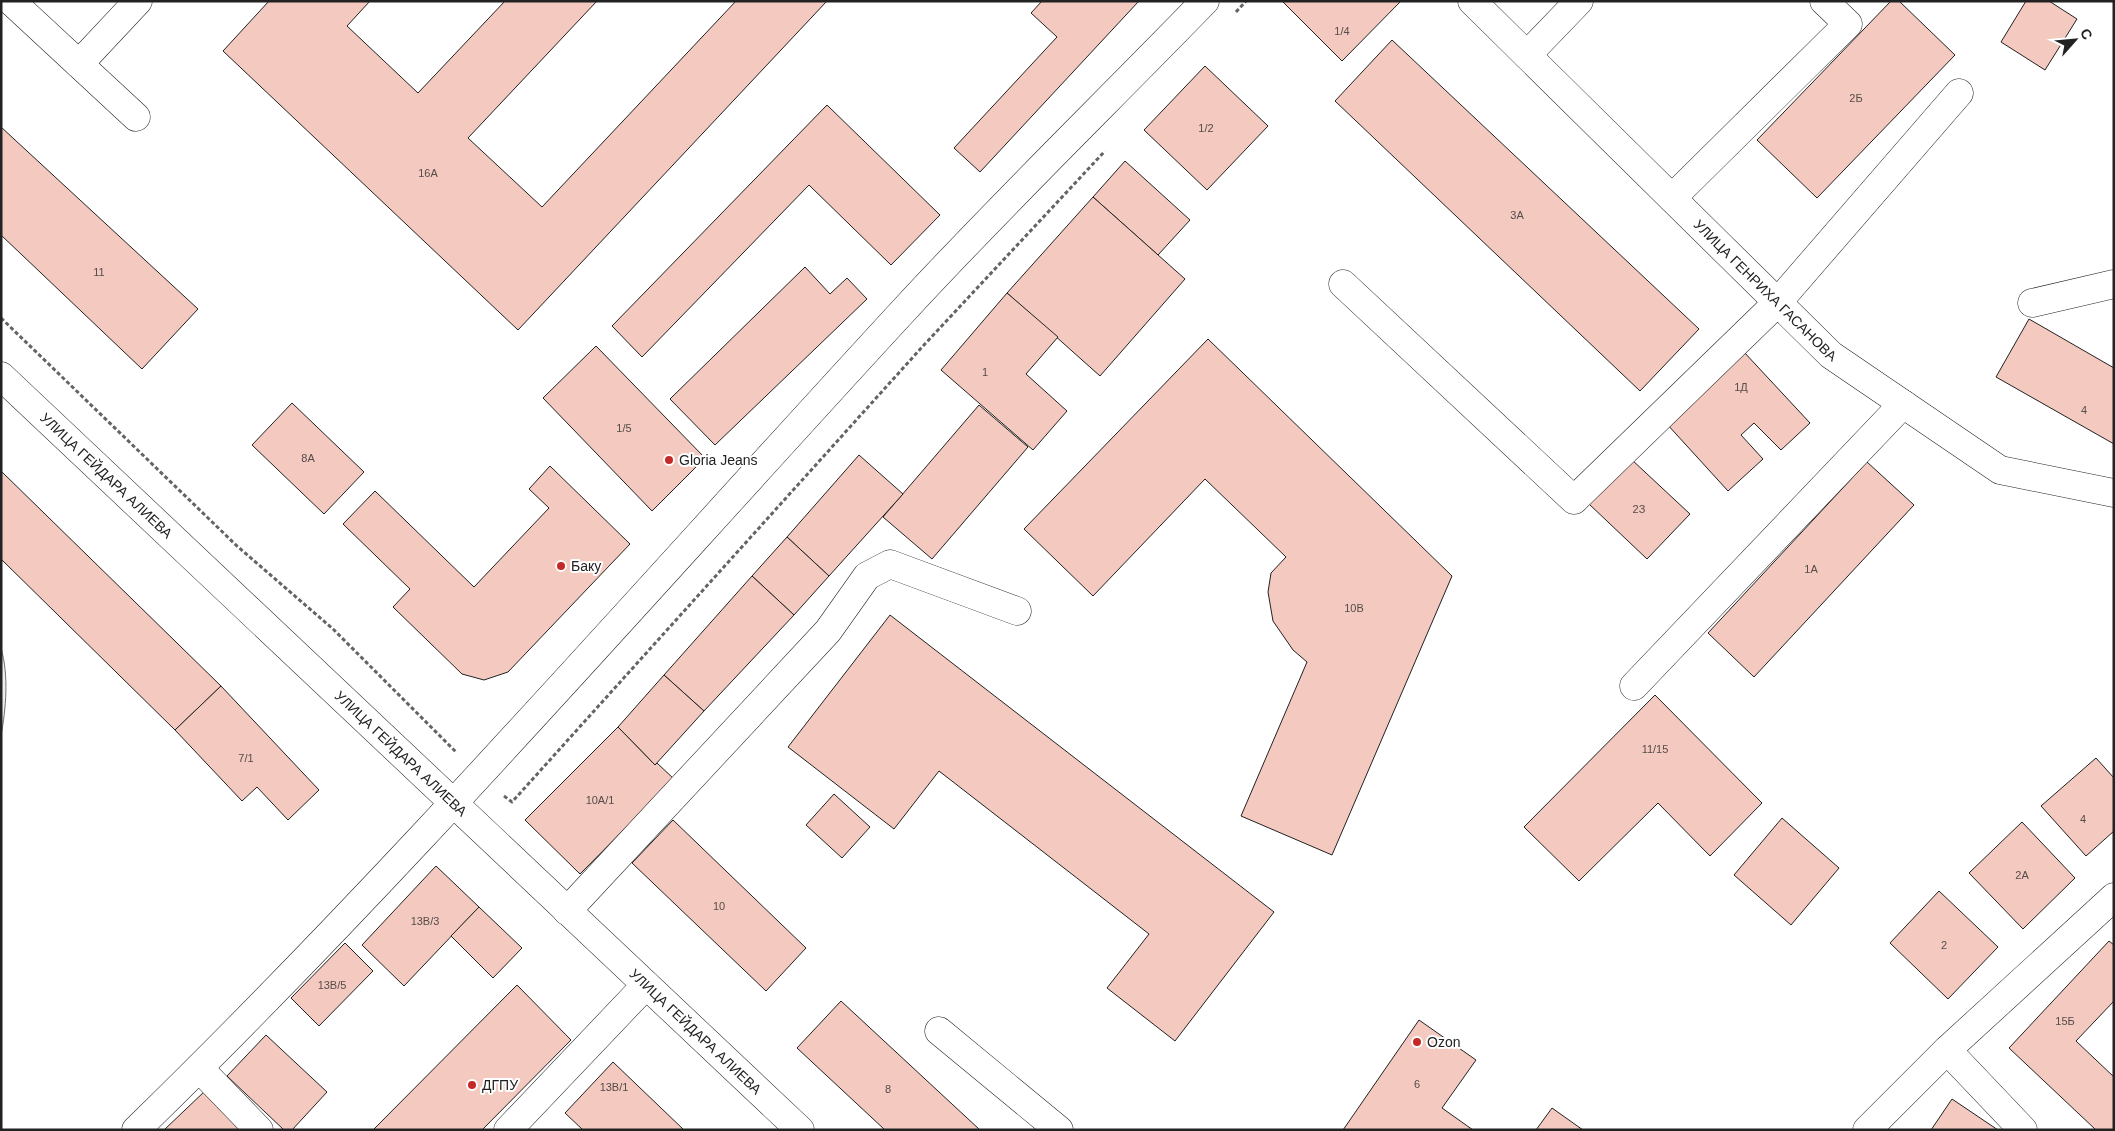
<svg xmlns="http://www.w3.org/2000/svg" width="2115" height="1131" viewBox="0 0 2115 1131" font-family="Helvetica,sans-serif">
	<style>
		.green { fill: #eee; stroke: #6f6f6f }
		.building { fill: #f3c9c0; stroke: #222 }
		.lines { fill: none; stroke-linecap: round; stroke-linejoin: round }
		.minor-casing { stroke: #222; stroke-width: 29 }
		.path { stroke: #646464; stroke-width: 3; stroke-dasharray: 4 2.5; stroke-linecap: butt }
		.minor { stroke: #fff; stroke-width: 28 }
		.poi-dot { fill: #c62828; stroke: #fff; stroke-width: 2 }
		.labels { text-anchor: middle; stroke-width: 4; stroke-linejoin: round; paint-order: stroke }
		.number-label { font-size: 11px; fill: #564c4a }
		.street-label { font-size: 14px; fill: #222; stroke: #fff }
		.poi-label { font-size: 14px; fill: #222; stroke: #fff; text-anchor: start }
	</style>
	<rect width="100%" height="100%" fill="#fff"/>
	<path class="green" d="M1,648C9,676 6,708 1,736Z"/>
	<g class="building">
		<polygon points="269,1 370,1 347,26 418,93 505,1 597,1 468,138 542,207 736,1 827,1 518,330 223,51"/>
		<polygon points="1042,1 1139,1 980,172 954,148 1057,37 1031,13"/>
		<polygon points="1282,1 1401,1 1342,61"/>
		<polygon points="1891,1 1899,1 1955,55 1817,198 1757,140"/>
		<polygon points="2026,1 2049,1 2077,19 2045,70 2001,42"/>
		<polygon points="1392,40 1699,329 1640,391 1335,101"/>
		<polygon points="1205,66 1268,126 1207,190 1144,130"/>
		<polygon points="827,105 940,215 891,265 809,185 642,357 612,326"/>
		<polygon points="1,127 198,309 142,369 1,235"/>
		<polygon points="1125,161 1190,220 1158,255 1093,197"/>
		<polygon points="1093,197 1185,279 1100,376 1007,293"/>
		<polygon points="805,267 830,294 847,278 867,299 715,445 670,399"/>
		<polygon points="1007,293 1058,337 1026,374 1067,411 1033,450 941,370"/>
		<polygon points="2029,319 2114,368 2114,444 1996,377"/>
		<polygon points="1208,339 1452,576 1332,855 1241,816 1307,662 1293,650 1273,621 1268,592 1271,573 1286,557 1205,479 1093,596 1024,529"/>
		<polygon points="596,346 705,458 652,511 543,398"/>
		<polygon points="1743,351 1810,423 1781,450 1754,423 1741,435 1763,459 1728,491 1666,423"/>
		<polygon points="292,403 364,472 324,514 252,445"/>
		<polygon points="979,405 1028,447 932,559 883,517"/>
		<polygon points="859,455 903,494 829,576 787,537"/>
		<polygon points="1631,459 1690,514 1647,559 1589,504"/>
		<polygon points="1867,462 1914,505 1754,677 1708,633"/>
		<polygon points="550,466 630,544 508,672 484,680 462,674 393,607 410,589 343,524 375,491 474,587 549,508 529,489"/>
		<polygon points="1,471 221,686 175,730 1,559"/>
		<polygon points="787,537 829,576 794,615 752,576"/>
		<polygon points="752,576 794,615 704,711 664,675"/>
		<polygon points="890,615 1274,912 1175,1041 1107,988 1149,934 939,771 894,829 788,747"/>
		<polygon points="664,675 704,711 655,765 618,727"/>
		<polygon points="221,686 319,790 288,820 257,787 242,801 175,730"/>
		<polygon points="1655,695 1762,803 1710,856 1658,803 1579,881 1524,827"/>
		<polygon points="618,727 655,765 657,763 674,779 580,874 525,820"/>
		<polygon points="2096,758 2114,778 2114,831 2086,856 2041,806"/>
		<polygon points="834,794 870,827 842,858 806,825"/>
		<polygon points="1782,818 1839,868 1791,925 1734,875"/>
		<polygon points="673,820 806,948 766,991 632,863"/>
		<polygon points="2022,822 2075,878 2023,929 1969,873"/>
		<polygon points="436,866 479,907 404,986 362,945"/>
		<polygon points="1939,891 1998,947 1948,999 1890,943"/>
		<polygon points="479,907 522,948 493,978 451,936"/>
		<polygon points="2109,941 2114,945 2114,1001 2076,1041 2114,1077 2114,1130 2096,1130 2009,1048"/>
		<polygon points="345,943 373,971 319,1026 291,998"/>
		<polygon points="517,985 571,1040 482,1130 373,1130"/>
		<polygon points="841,1001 980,1130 885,1130 797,1048"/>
		<polygon points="1419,1020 1476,1060 1442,1108 1473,1130 1343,1130"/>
		<polygon points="266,1035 327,1092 292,1130 284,1130 227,1076"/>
		<polygon points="613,1062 684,1130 583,1130 565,1113"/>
		<polygon points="206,1090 243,1130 164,1130"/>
		<polygon points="1952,1099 1998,1130 1931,1130"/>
		<polygon points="1552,1108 1583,1130 1536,1130"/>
	</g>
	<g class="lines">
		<defs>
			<g id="minor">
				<polyline points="11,1 136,117"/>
				<path id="s1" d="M1472,1L1831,355L2000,470L2114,493"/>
				<polyline points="1527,55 1579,1"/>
				<polyline points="79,64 138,1"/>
				<polyline points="1672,198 1848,24 1824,1"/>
				<polyline points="1343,284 1574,500 1777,303 1959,93"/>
				<polyline points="2032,303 2114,284"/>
				<path id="s2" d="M1,376L800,1130"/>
				<polyline points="1634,686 1903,404"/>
				<polyline points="567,911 828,631 867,576 890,564 1017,611"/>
				<polyline points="939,1031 1059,1130"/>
				<polyline points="1947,1050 2023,1130"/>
				<polyline points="199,1068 259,1130"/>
				<path d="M136,1130C405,868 651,584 905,309C1002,204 1105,104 1205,1"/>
				<polyline points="508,1130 646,985"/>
				<polyline points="1867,1130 1947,1050 2114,897"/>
			</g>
		</defs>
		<use href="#minor" class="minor-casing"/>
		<g class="path">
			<polyline points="1236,12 1246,1"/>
			<polyline points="1,318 237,546 333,629 457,753"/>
			<polyline points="504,796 512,802 923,346 1105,151"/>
		</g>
		<use href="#minor" class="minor"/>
	</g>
	<g class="poi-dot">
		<circle cx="669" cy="460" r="5"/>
		<circle cx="561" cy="566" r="5"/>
		<circle cx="1417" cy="1042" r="5"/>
		<circle cx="472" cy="1085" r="5"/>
	</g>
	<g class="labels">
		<g class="number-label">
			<text x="1342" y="35">1/4</text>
			<text x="1856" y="102">2Б</text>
			<text x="1206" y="132">1/2</text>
			<text x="428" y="177">16А</text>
			<text x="1517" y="219">3А</text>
			<text x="99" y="276">11</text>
			<text x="985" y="376">1</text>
			<text x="1741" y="391">1Д</text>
			<text x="2084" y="414">4</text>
			<text x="624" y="432">1/5</text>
			<text x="308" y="462">8А</text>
			<text x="1639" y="513">2З</text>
			<text x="1811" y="573">1А</text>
			<text x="1354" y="612">10В</text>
			<text x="1655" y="753">11/15</text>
			<text x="246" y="762">7/1</text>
			<text x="600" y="804">10А/1</text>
			<text x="2083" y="823">4</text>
			<text x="2022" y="879">2А</text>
			<text x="719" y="910">10</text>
			<text x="425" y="925">13В/3</text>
			<text x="1944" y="949">2</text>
			<text x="332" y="989">13В/5</text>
			<text x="2065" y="1025">15Б</text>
			<text x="1417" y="1088">6</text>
			<text x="614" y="1091">13В/1</text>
			<text x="888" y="1093">8</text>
		</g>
		<g class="street-label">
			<text dy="5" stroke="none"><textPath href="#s1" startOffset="412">УЛИЦА ГЕНРИХА ГАСАНОВА</textPath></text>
			<text dy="5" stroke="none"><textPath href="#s2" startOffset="145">УЛИЦА ГЕЙДАРА АЛИЕВА</textPath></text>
			<text dy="5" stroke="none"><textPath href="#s2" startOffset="550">УЛИЦА ГЕЙДАРА АЛИЕВА</textPath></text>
			<text dy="5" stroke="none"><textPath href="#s2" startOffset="955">УЛИЦА ГЕЙДАРА АЛИЕВА</textPath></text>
		</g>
		<g class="poi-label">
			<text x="679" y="465">Gloria Jeans</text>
			<text x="571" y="571">Баку</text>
			<text x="1427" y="1047">Ozon</text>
			<text x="482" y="1090">ДГПУ</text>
		</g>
	</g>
	<rect width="2115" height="1131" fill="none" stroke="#222222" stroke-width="5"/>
	<g transform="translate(2075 40) rotate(63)" stroke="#ffffff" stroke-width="4" paint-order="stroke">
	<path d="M0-4L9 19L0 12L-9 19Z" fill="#222222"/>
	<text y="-8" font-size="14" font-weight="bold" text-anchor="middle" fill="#222222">С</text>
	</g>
</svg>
